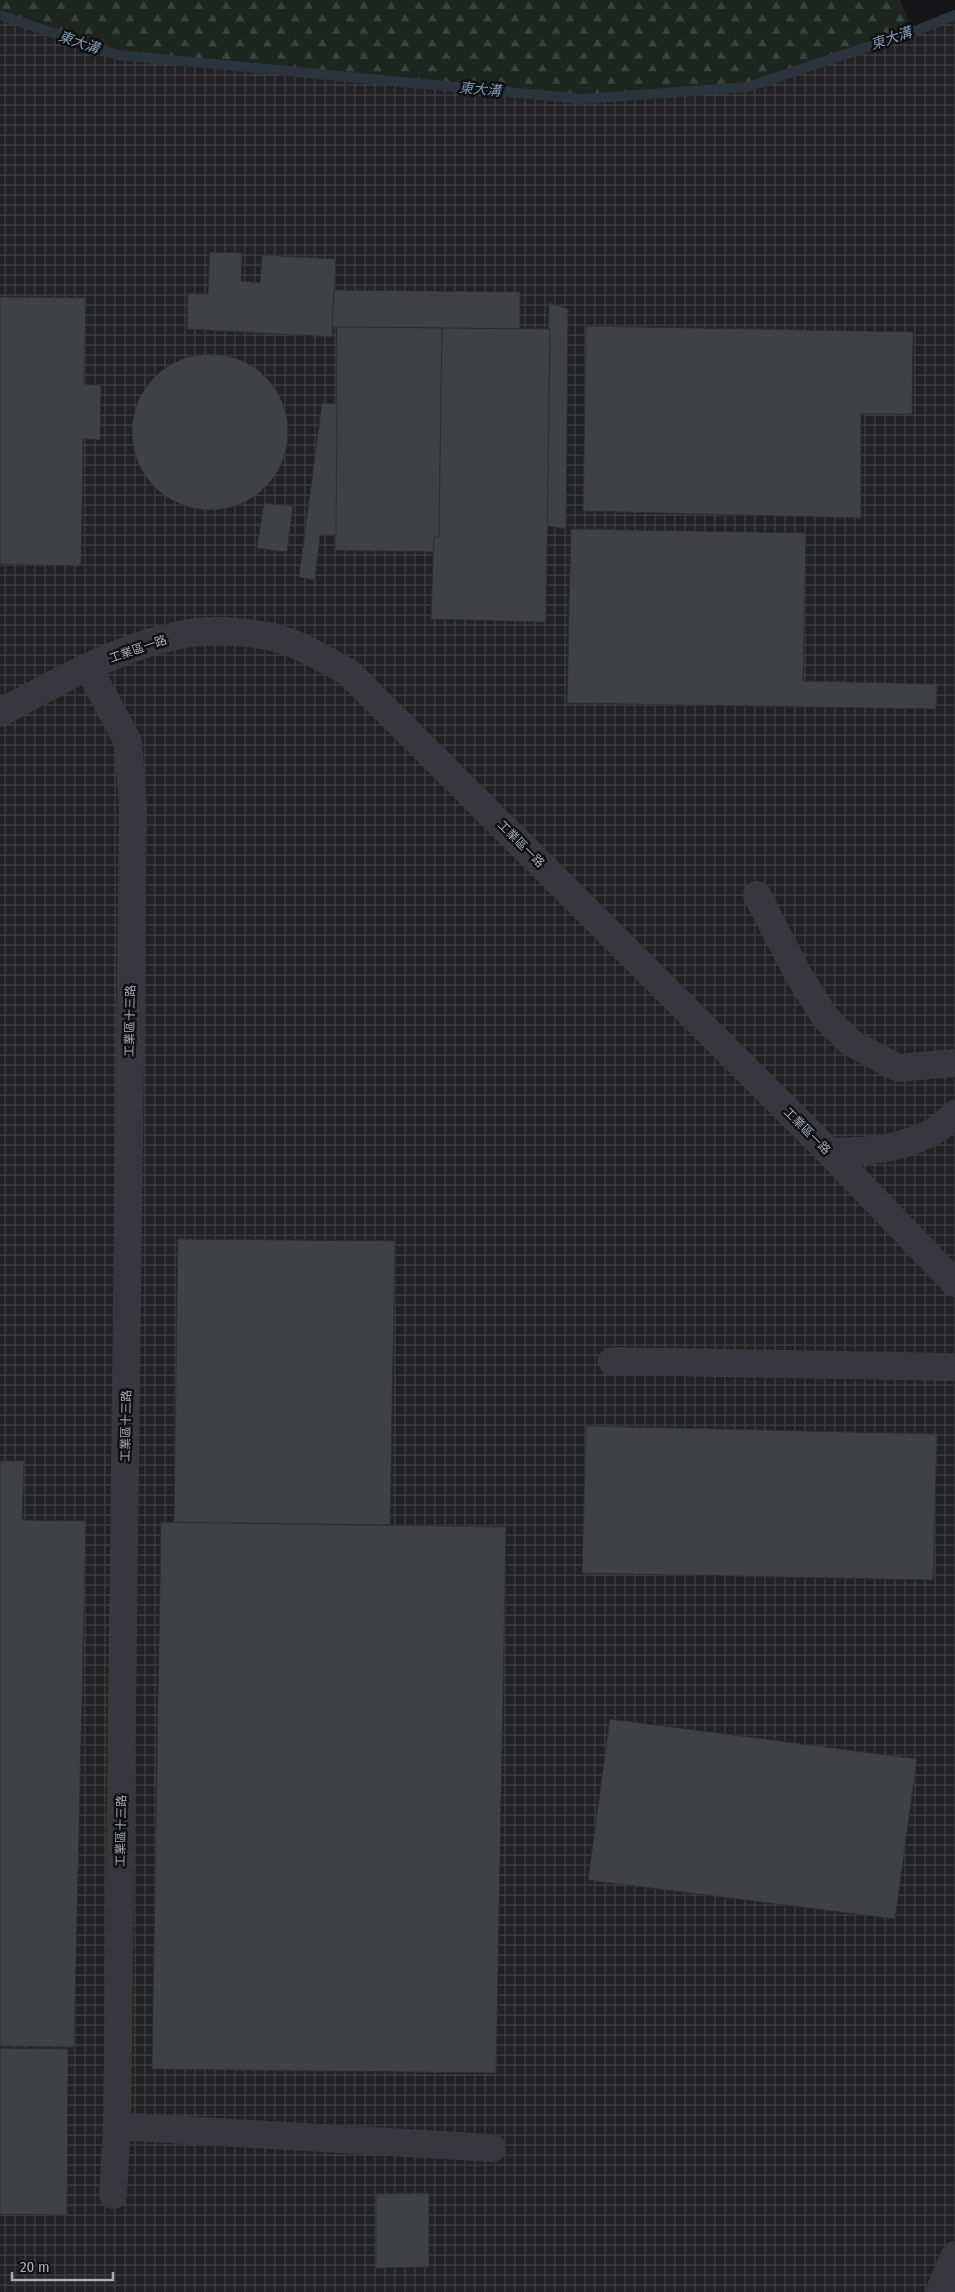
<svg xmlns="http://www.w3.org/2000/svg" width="955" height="2292" viewBox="0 0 955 2292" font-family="'Fira Sans Condensed','Noto Sans TC',sans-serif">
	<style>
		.industrial { fill: url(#industrial-grid) }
		.forest { fill: url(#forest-firs) }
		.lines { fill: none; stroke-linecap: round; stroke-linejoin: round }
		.stream { stroke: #2b343c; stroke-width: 10 }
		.building { fill: #404145; stroke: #303034 }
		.minor { stroke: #37373d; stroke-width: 28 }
		.labels { text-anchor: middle; stroke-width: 5; stroke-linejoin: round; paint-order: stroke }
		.street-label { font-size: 12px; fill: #a7acb8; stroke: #111113 }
		.water-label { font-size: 14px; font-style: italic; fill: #7d98b4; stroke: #111113 }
	</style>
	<defs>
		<pattern id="industrial-grid" width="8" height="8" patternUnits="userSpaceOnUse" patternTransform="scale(1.25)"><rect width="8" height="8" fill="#222225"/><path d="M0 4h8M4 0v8" fill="none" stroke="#3f3f43"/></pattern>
		<pattern id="forest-firs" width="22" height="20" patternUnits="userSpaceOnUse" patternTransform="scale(1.25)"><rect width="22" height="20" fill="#1e261f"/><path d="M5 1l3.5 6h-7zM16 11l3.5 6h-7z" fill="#3c433d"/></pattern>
	</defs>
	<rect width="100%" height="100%" fill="#161618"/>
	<polygon class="industrial" points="0,15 118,55 378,79 913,32 955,15 955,2292 0,2292"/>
	<polygon class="forest" points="0,0 900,0 913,32 748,87 582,99 118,55 0,15"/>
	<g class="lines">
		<polyline class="stream" points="0,15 118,55 582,99 748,87 913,32 955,15"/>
	</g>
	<g class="building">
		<polygon points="210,252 242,253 241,281 260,283 262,255 336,259 332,337 187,329 188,293 208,294"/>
		<polygon points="334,290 520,292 520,329 332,327"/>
		<polygon points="0,297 86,298 84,384 101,385 100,440 83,439 81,566 0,564"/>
		<polygon points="549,303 568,309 566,529 547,526"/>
		<polygon points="586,326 913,332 912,414 861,414 861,518 583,511"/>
		<polygon points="337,327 442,328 439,537 434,537 434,552 335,550"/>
		<polygon points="442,328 550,329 546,622 431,619 434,537 439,537"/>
		<circle cx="210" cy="432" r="78"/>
		<polygon points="322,403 337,404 336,535 320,535 315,580 299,577"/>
		<polygon points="264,503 293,506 287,552 257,548"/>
		<polygon points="571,529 806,533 803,681 937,684 936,709 567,703"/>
		<polygon points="178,1239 395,1241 390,1525 174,1523"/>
		<polygon points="586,1426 937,1434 933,1580 582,1573"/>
		<polygon points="0,1461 24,1461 22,1520 86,1521 74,2047 0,2046"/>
		<polygon points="161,1522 506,1527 496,2073 152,2069"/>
		<polygon points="610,1719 917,1759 895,1919 588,1880"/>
		<polygon points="0,2048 68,2049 67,2215 0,2214"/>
		<polygon points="429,2193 429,2267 376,2268 376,2194"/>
	</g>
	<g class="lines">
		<g class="minor">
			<polyline points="88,667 128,742 133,807 117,2126 113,2195"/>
			<path d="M0,713C62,679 135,637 207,631C223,630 252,633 268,636C297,642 322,658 348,672L828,1151L955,1283"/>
			<polyline points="757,895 798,974 825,1017 850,1042 898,1068 955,1063"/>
			<path d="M828,1151C863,1153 902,1149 934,1131C941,1127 948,1120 955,1114"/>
			<polyline points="612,1361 955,1367"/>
			<polyline points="117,2126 492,2148"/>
			<polyline points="939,2292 955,2255"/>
		</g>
	</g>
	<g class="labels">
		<g class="street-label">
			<text transform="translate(138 649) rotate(-19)" y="4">工業區一路</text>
			<text transform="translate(521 844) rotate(45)" y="4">工業區一路</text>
			<text transform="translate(130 1021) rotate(-89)" y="4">工業區十三路</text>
			<text transform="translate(807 1131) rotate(45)" y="4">工業區一路</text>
			<text transform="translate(126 1426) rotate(-89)" y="4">工業區十三路</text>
			<text transform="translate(121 1831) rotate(-89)" y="4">工業區十三路</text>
		</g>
		<g class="water-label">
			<text transform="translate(891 38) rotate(-19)" y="5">東大溝</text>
			<text transform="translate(79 42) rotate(19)" y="5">東大溝</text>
			<text transform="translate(480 89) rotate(5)" y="5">東大溝</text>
		</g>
	</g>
	<path d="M12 2272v8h101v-8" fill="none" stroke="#a7acb8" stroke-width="2.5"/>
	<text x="20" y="2272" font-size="15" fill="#a7acb8" stroke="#111113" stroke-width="4" paint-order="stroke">20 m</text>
</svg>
